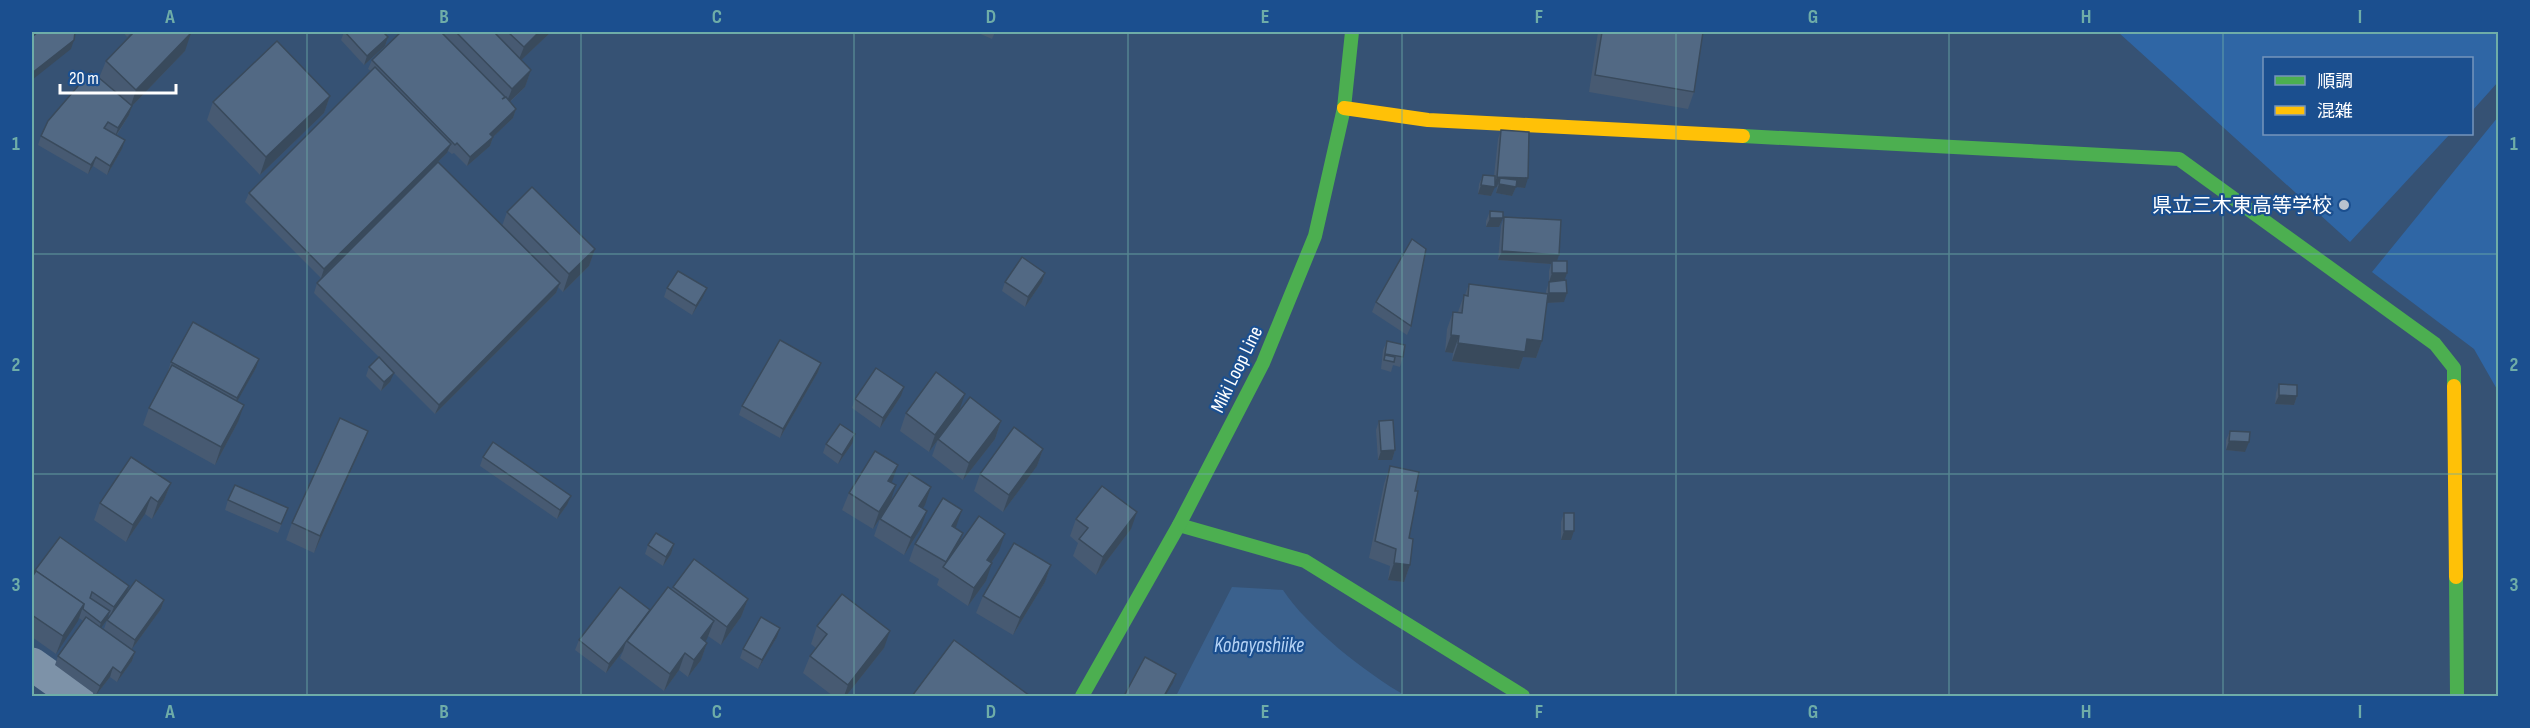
<svg xmlns="http://www.w3.org/2000/svg" width="2530" height="728" viewBox="0 0 2530 728" font-family="'Sofia Sans Condensed','Noto Sans JP',sans-serif">
	<style>
		.green { fill: #2f66a5 }
		.water { fill: #3b618d }
		.lines { fill: none; stroke-linecap: round; stroke-linejoin: round }
		.street { stroke: #7d92a8; stroke-width: 33 }
		.fast { stroke: #4caf50; stroke-width: 14 }
		.slow { stroke: #ffc107; stroke-width: 14 }
		.wall { fill: #475a72 }
		.shaded-wall { fill: #394a5c }
		.building { fill: #526984; stroke: #394a5c; stroke-width: 1.5 }
		.grid { fill: none; stroke: #6fada8; stroke-width: 1.5; stroke-opacity: 0.55 }
		.poi-dot { fill: #b9c2ce; stroke: #1b4f8f; stroke-width: 2 }
		.labels { text-anchor: middle; stroke-width: 4.5; stroke-linejoin: round; paint-order: stroke }
		.poi-label { font-size: 20px; fill: #fff; stroke: #1b4f8f; text-anchor: end }
		.street-label { font-size: 20px; fill: #fff; stroke: #1b4f8f }
		.water-label { font-size: 21px; font-style: italic; fill: #b5d3f5; stroke: #1b4f8f }
		.neatline { fill: none; stroke: #6fada8; stroke-width: 2 }
		.grid-label { font-size: 20px; text-anchor: middle; font-weight: bold; fill: #6fada8 }
	</style>
	<rect width="100%" height="100%" fill="#365274"/>
	<g class="green">
		<polygon points="2118,32 2498,32 2498,82 2472,111 2472,58 2264,58 2264,134 2450,134 2350,242"/>
		<polygon points="2498,117 2498,391 2474,349 2372,272"/>
	</g>
	<path class="water" d="M1232,587L1283,590C1307,627 1367,674 1406,696H1176Z"/>
	<g class="lines">
		<polyline class="street" points="32,664 77,696"/>
		<g class="fast">
			<polyline points="1743,136 2179,159 2435,344 2454,368 2454,386"/>
			<polyline points="1179,525 1305,561 1523,696"/>
			<polyline points="2456,577 2457,696"/>
			<polyline points="1082,696 1179,525 1263,363 1315,236 1344,108 1352,32"/>
		</g>
		<g class="slow">
			<polyline points="1344,108 1428,120 1743,136"/>
			<polyline points="2454,386 2456,577"/>
		</g>
	</g>
	<g class="wall">
		<polygon points="123,32 132,32 127,37"/>
		<polygon points="344,32 345,32 388,37 385,46 364,65 341,40"/>
		<polygon points="401,32 551,32 521,60 531,70 525,87 510,102 516,109 513,118 493,137 490,146 467,166 454,153 452,154 448,151 447,153 438,162 502,226 507,212 595,249 589,266 563,292 558,287 556,293 435,414 379,358 390,382 381,391 366,376 369,367 379,357 314,293 317,283 366,234 321,278 245,202 249,193 371,71 368,69 372,60"/>
		<polygon points="976,32 995,32 992,39"/>
		<polygon points="1598,32 1703,32 1694,92 1688,109 1589,92"/>
		<polygon points="185,51 132,106 129,115 117,135 122,149 107,175 93,166 88,174 38,145 41,136 99,78 106,61"/>
		<polygon points="330,96 324,113 260,175 207,120 213,102"/>
		<polygon points="1501,130 1525,188 1516,187 1512,196 1496,193 1497,187 1495,186 1491,196 1478,194 1479,184 1483,175 1494,176 1498,139"/>
		<polygon points="1490,211 1503,218 1499,227 1486,227 1486,221"/>
		<polygon points="1504,217 1557,261 1564,281 1564,302 1547,303 1542,341 1536,358 1523,357 1519,369 1452,361 1453,353 1445,352 1447,329 1453,312 1458,312 1464,295 1465,295 1469,284 1546,294 1546,291 1549,282 1549,271 1551,264 1498,260 1501,226"/>
		<polygon points="1045,273 1042,282 1025,307 1002,291 1005,282"/>
		<polygon points="667,288 703,297 692,315 664,297"/>
		<polygon points="1376,302 1411,326 1407,335 1372,312"/>
		<polygon points="1387,341 1403,357 1400,367 1393,365 1391,372 1381,369 1383,350"/>
		<polygon points="171,362 256,368 237,401 238,422 215,465 143,425 149,408 169,372 168,371"/>
		<polygon points="821,363 818,372 780,438 739,415 742,406"/>
		<polygon points="2279,384 2297,396 2294,405 2275,404 2276,393"/>
		<polygon points="901,396 880,428 852,408 855,399"/>
		<polygon points="959,411 929,452 900,431 906,413"/>
		<polygon points="1001,421 995,439 963,480 932,456 938,439"/>
		<polygon points="1379,421 1395,450 1392,460 1378,460 1376,430"/>
		<polygon points="368,431 361,448 314,553 286,540 292,523"/>
		<polygon points="2230,431 2245,452 2226,450 2226,440"/>
		<polygon points="826,444 852,444 838,464 823,453"/>
		<polygon points="1043,449 1037,466 1003,512 974,491 980,474"/>
		<polygon points="483,457 567,505 557,519 480,466"/>
		<polygon points="1390,466 1415,491 1409,538 1410,565 1404,582 1388,580 1390,566 1369,558 1384,484"/>
		<polygon points="171,483 164,500 152,519 145,514 126,542 94,520 100,503"/>
		<polygon points="891,483 890,503 873,529 842,510 849,493"/>
		<polygon points="228,500 288,508 278,533 225,510"/>
		<polygon points="925,505 922,508 921,528 904,555 874,536 880,519"/>
		<polygon points="1564,513 1571,540 1561,540 1561,522"/>
		<polygon points="1076,519 1131,529 1096,575 1073,556 1078,543 1070,536"/>
		<polygon points="955,528 963,533 959,544 999,551 991,563 986,581 968,606 937,585 939,579 909,561 915,544"/>
		<polygon points="674,544 671,554 663,566 645,554 648,545"/>
		<polygon points="1051,565 1045,582 1013,635 976,613 983,596"/>
		<polygon points="33,573 129,586 127,593 164,600 161,609 132,649 104,629 107,620 110,616 108,615 107,620 101,628 135,652 132,661 117,682 110,677 96,695 55,665 58,656 83,621 79,618 56,654 32,637 32,576"/>
		<polygon points="673,587 748,599 741,617 721,645 708,636 705,641 707,643 701,660 688,677 679,670 664,691 620,658 623,651 606,673 575,650 579,640 650,610 672,590"/>
		<polygon points="817,626 884,648 846,696 833,696 803,673 810,656 816,648 811,644"/>
		<polygon points="777,637 758,669 740,658 743,649"/>
	</g>
	<g class="shaded-wall">
		<polygon points="32,32 41,32 32,43"/>
		<polygon points="539,32 551,32 517,64 524,47"/>
		<polygon points="191,33 185,51 132,106 129,115 115,137 118,128 130,108 136,90"/>
		<polygon points="388,37 385,46 364,65 367,56"/>
		<polygon points="74,40 71,49 32,80 32,73"/>
		<polygon points="531,70 525,87 505,106 512,89"/>
		<polygon points="330,96 324,113 260,175 266,157"/>
		<polygon points="516,109 513,118 493,137 490,146 467,166 470,157 490,134"/>
		<polygon points="125,140 122,149 107,175 110,166"/>
		<polygon points="451,144 447,153 321,278 324,269"/>
		<polygon points="96,157 93,166 88,174 91,165"/>
		<polygon points="1497,177 1528,178 1525,188 1516,187 1512,196 1496,193 1499,184 1500,178 1497,187 1493,186"/>
		<polygon points="1481,185 1495,187 1491,196 1478,194"/>
		<polygon points="1490,218 1503,218 1499,227 1486,227"/>
		<polygon points="595,249 589,266 563,292 569,274"/>
		<polygon points="1502,251 1559,255 1556,264 1552,261 1551,264 1498,260"/>
		<polygon points="1045,273 1042,282 1025,307 1028,297"/>
		<polygon points="1552,273 1567,273 1564,282 1549,282"/>
		<polygon points="560,283 556,293 435,414 439,405"/>
		<polygon points="707,288 703,297 692,315 696,306"/>
		<polygon points="1549,293 1567,293 1564,302 1546,303"/>
		<polygon points="1451,335 1459,336 1453,353 1445,352"/>
		<polygon points="1527,339 1542,341 1536,358 1523,357 1519,369 1452,361 1458,343"/>
		<polygon points="259,359 256,368 234,407 237,398"/>
		<polygon points="821,363 818,372 780,438 783,429"/>
		<polygon points="394,373 390,382 381,391 384,382"/>
		<polygon points="904,387 901,396 880,428 883,418"/>
		<polygon points="965,394 959,411 929,452 935,435"/>
		<polygon points="2279,395 2297,396 2294,405 2275,404"/>
		<polygon points="244,405 238,422 215,465 221,447"/>
		<polygon points="1001,421 995,439 963,480 969,463"/>
		<polygon points="368,431 361,448 314,553 320,536"/>
		<polygon points="855,434 852,444 838,464 842,455"/>
		<polygon points="2229,441 2249,442 2245,452 2226,450"/>
		<polygon points="1043,449 1037,466 1003,512 1009,495"/>
		<polygon points="1395,450 1392,460 1378,460 1381,451"/>
		<polygon points="898,465 892,482 882,498 888,481"/>
		<polygon points="171,483 164,500 152,519 158,502"/>
		<polygon points="896,485 890,503 873,529 879,512"/>
		<polygon points="931,487 925,505 913,523 919,506"/>
		<polygon points="571,496 567,505 557,519 560,510"/>
		<polygon points="151,497 145,514 126,542 133,525"/>
		<polygon points="962,510 956,527 945,544 952,526"/>
		<polygon points="927,511 921,528 904,555 911,538"/>
		<polygon points="1137,512 1131,529 1096,575 1103,557"/>
		<polygon points="1564,531 1574,531 1571,540 1561,540"/>
		<polygon points="963,533 957,550 944,568 946,562"/>
		<polygon points="1005,534 999,551 981,578 987,560"/>
		<polygon points="674,544 671,554 663,566 666,557"/>
		<polygon points="992,563 986,581 968,606 974,588"/>
		<polygon points="1394,563 1410,565 1404,582 1388,580"/>
		<polygon points="1051,565 1045,582 1013,635 1020,618"/>
		<polygon points="129,586 126,595 110,617 114,607"/>
		<polygon points="748,599 741,617 721,645 727,627"/>
		<polygon points="164,600 161,609 132,649 135,640"/>
		<polygon points="84,604 78,621 56,654 63,636"/>
		<polygon points="110,611 107,620 98,632 101,623"/>
		<polygon points="714,621 707,639 695,655 701,638"/>
		<polygon points="780,628 777,637 758,669 762,660"/>
		<polygon points="890,631 884,648 846,696 844,696 848,685"/>
		<polygon points="626,642 623,651 606,673 609,664"/>
		<polygon points="707,643 701,660 688,677 694,660"/>
		<polygon points="135,652 132,661 117,682 121,673"/>
		<polygon points="685,653 679,670 664,691 670,674"/>
		<polygon points="113,667 110,677 96,695 100,686"/>
		<polygon points="1176,674 1173,683 1165,696 1164,696"/>
	</g>
	<g class="building">
		<polygon points="38,32 75,32 74,40 32,73 32,37"/>
		<polygon points="134,32 189,32 191,33 136,90 106,61"/>
		<polygon points="345,32 383,32 388,37 367,56"/>
		<polygon points="401,32 441,32 505,97 502,99 506,97 516,109 490,134 493,137 470,157 457,143 455,145 372,60"/>
		<polygon points="456,32 494,32 531,70 512,89"/>
		<polygon points="508,32 539,32 524,47"/>
		<polygon points="1602,32 1703,32 1694,92 1595,75"/>
		<polygon points="277,41 330,96 266,157 213,102"/>
		<polygon points="375,67 451,144 324,269 249,193"/>
		<polygon points="91,71 132,106 118,128 108,122 104,128 125,140 110,166 96,157 91,165 41,136 48,121"/>
		<polygon points="1501,130 1529,132 1528,178 1497,177"/>
		<polygon points="438,162 560,283 439,405 317,283"/>
		<polygon points="1483,175 1495,176 1495,187 1481,185"/>
		<polygon points="1500,178 1517,180 1516,187 1499,184"/>
		<polygon points="532,187 595,249 569,274 507,212"/>
		<polygon points="1490,211 1503,212 1503,218 1490,218"/>
		<polygon points="1504,217 1561,220 1559,255 1502,251"/>
		<polygon points="1412,239 1426,249 1411,326 1376,302"/>
		<polygon points="1022,257 1045,273 1028,297 1005,282"/>
		<rect x="1552" y="261" width="15" height="12"/>
		<polygon points="678,271 707,288 696,306 667,288"/>
		<polygon points="1566,280 1567,293 1549,293 1549,282"/>
		<polygon points="1469,284 1548,294 1542,341 1527,339 1525,352 1458,343 1459,336 1451,335 1453,312 1462,313 1464,295 1468,296"/>
		<polygon points="193,322 259,359 237,398 171,362"/>
		<polygon points="780,340 821,363 783,429 742,406"/>
		<polygon points="1387,341 1405,345 1403,357 1385,354"/>
		<polygon points="1385,355 1395,357 1394,362 1384,360"/>
		<polygon points="379,357 394,373 384,382 369,367"/>
		<polygon points="172,365 244,405 221,447 149,408"/>
		<polygon points="876,368 904,387 883,418 855,399"/>
		<polygon points="936,372 965,394 935,435 906,413"/>
		<polygon points="2279,384 2297,385 2297,396 2279,395"/>
		<polygon points="970,397 1001,421 969,463 938,439"/>
		<polygon points="340,418 368,431 320,536 292,523"/>
		<polygon points="1393,420 1395,450 1381,451 1379,421"/>
		<polygon points="840,424 855,434 842,455 826,444"/>
		<polygon points="1014,427 1043,449 1009,495 980,474"/>
		<polygon points="2230,431 2250,432 2249,442 2229,441"/>
		<polygon points="493,442 571,496 560,510 483,457"/>
		<polygon points="875,451 898,465 888,481 896,485 879,512 849,493"/>
		<polygon points="131,457 171,483 158,502 151,497 133,525 100,503"/>
		<polygon points="1390,466 1419,472 1415,491 1418,491 1409,538 1413,539 1410,565 1394,563 1396,549 1375,541"/>
		<polygon points="909,473 931,487 919,506 927,511 911,538 880,519"/>
		<polygon points="235,485 288,508 281,524 228,500"/>
		<polygon points="1102,486 1137,512 1103,557 1079,539 1088,528 1076,519"/>
		<polygon points="943,498 962,510 952,526 963,533 946,562 915,544"/>
		<rect x="1564" y="513" width="10" height="18"/>
		<polygon points="979,516 1005,534 987,560 992,563 974,588 943,567"/>
		<polygon points="656,533 674,544 666,557 648,545"/>
		<polygon points="60,537 129,586 114,607 92,592 90,598 110,611 101,623 83,609 84,604 36,571 33,574 33,573"/>
		<polygon points="1014,543 1051,565 1020,618 983,596"/>
		<polygon points="694,559 748,599 727,627 673,587"/>
		<polygon points="36,571 84,604 63,636 32,615 32,577"/>
		<polygon points="136,580 164,600 135,640 107,620"/>
		<polygon points="620,587 650,610 609,664 579,640"/>
		<polygon points="668,587 714,621 701,638 707,643 694,660 685,653 670,674 627,641"/>
		<polygon points="842,594 890,631 848,685 810,656 827,634 817,626"/>
		<polygon points="86,617 135,652 121,673 113,667 100,686 58,656"/>
		<polygon points="761,617 780,628 762,660 743,649"/>
		<polygon points="954,640 1030,696 912,696"/>
		<polygon points="1145,657 1176,674 1164,696 1124,696"/>
	</g>
	<path class="grid" d="M307,32V696M581,32V696M854,32V696M1128,32V696M1402,32V696M1676,32V696M1949,32V696M2223,32V696M32,254H2498M32,474H2498"/>
	<circle class="poi-dot" cx="2344" cy="205" r="6"/>
	<g class="labels">
		<g class="poi-label">
			<text x="2332" y="212">県立三木東高等学校</text>
		</g>
		<g class="street-label">
			<text transform="translate(1236 369) rotate(-64)" y="7">Miki Loop Line</text>
		</g>
		<g class="water-label">
			<text x="1259" y="652">Kobayashiike</text>
		</g>
	</g>
	<rect width="2530" height="728" fill="none" stroke="#1b4f8f" stroke-width="66"/>
	<rect x="2263" y="57" width="210" height="78" fill="#1b4f8f" stroke="#7695bc" stroke-width="1.5"/>
	<rect x="2275" y="76" width="30" height="9" fill="#4caf50" stroke="#7695bc" stroke-width="1.5"/>
	<text x="2317" y="87" font-size="18" fill="#ffffff">順調</text>
	<rect x="2275" y="106" width="30" height="9" fill="#ffc107" stroke="#7695bc" stroke-width="1.5"/>
	<text x="2317" y="117" font-size="18" fill="#ffffff">混雑</text>
	<path d="M60 84v9h116v-9" fill="none" stroke="#ffffff" stroke-width="3"/>
	<text x="69" y="84" font-size="18" fill="#ffffff" stroke="#1b4f8f" stroke-width="4.5" paint-order="stroke">20 m</text>
	<rect x="33" y="33" width="2464" height="662" class="neatline"/>
	<g class="grid-label">
		<text x="170" y="23">A</text>
		<text x="444" y="23">B</text>
		<text x="717" y="23">C</text>
		<text x="991" y="23">D</text>
		<text x="1265" y="23">E</text>
		<text x="1539" y="23">F</text>
		<text x="1813" y="23">G</text>
		<text x="2086" y="23">H</text>
		<text x="2360" y="23">I</text>
		<text x="16" y="150">1</text>
		<text x="2514" y="150">1</text>
		<text x="16" y="371">2</text>
		<text x="2514" y="371">2</text>
		<text x="16" y="591">3</text>
		<text x="2514" y="591">3</text>
		<text x="170" y="718">A</text>
		<text x="444" y="718">B</text>
		<text x="717" y="718">C</text>
		<text x="991" y="718">D</text>
		<text x="1265" y="718">E</text>
		<text x="1539" y="718">F</text>
		<text x="1813" y="718">G</text>
		<text x="2086" y="718">H</text>
		<text x="2360" y="718">I</text>
	</g>
</svg>
